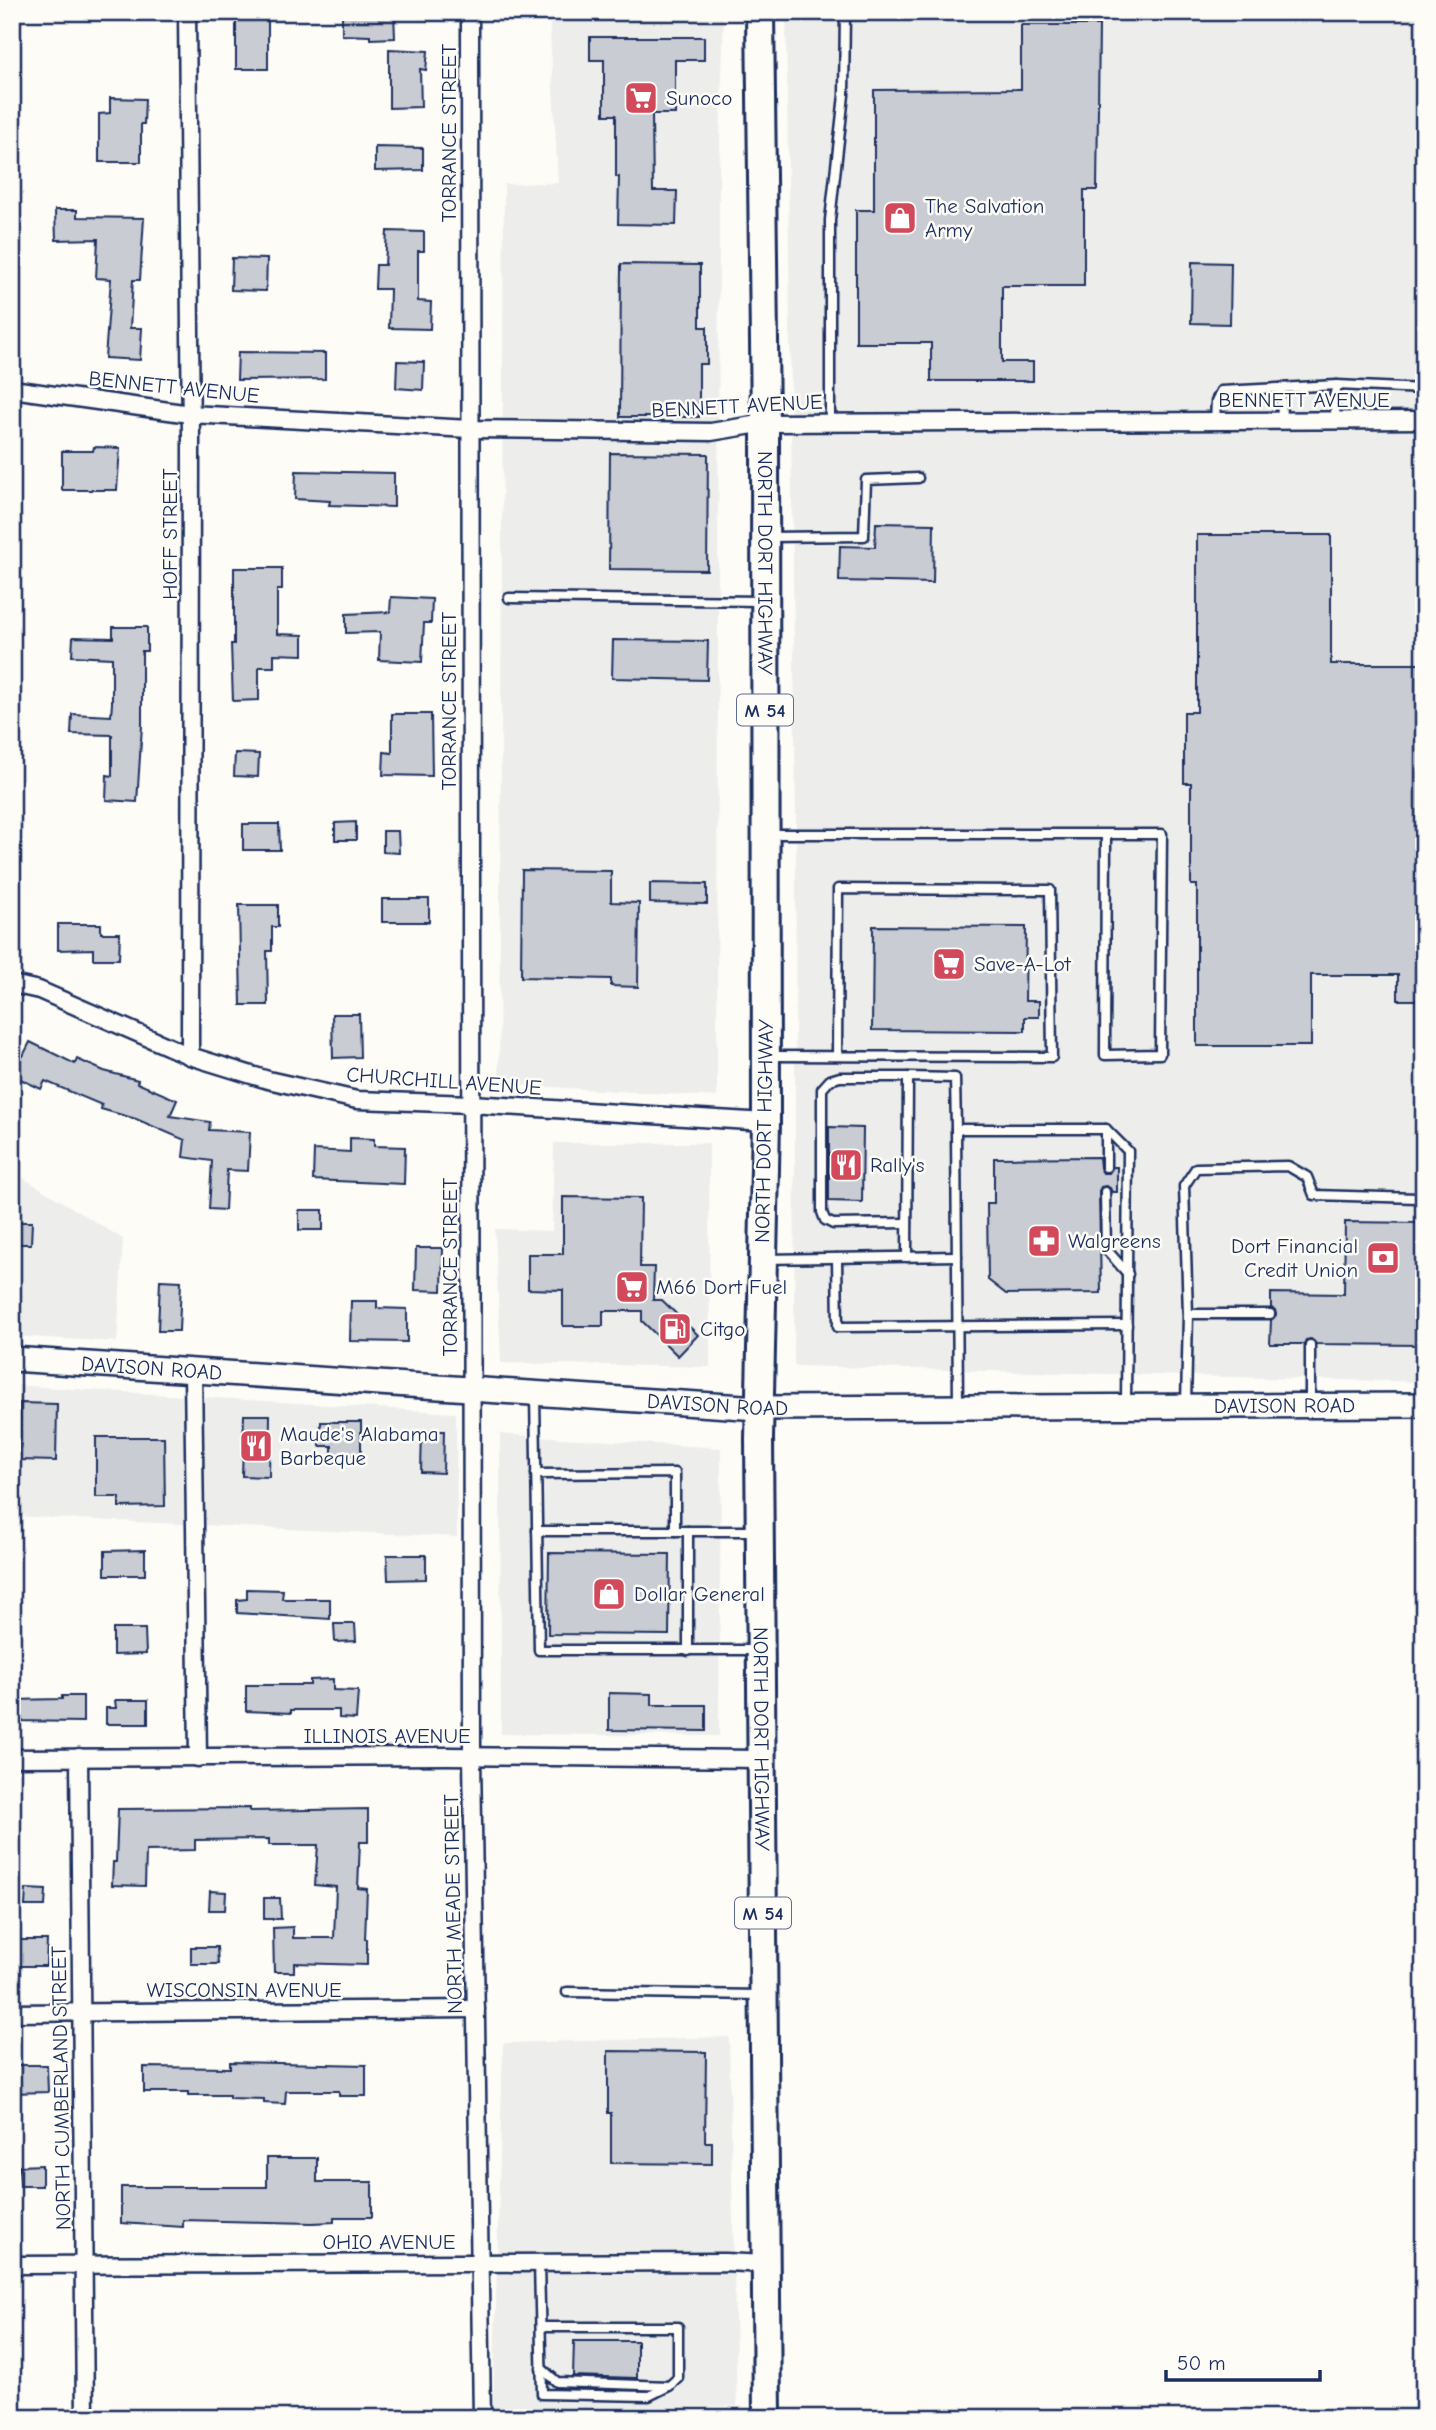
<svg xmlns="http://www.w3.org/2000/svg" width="1436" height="2430" viewBox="0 0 1436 2430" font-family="'Comic Neue',sans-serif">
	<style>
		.built { fill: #edeeec }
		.building { fill: #c9ccd3; stroke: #1b2f5e; stroke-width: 2 }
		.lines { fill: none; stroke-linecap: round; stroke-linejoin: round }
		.lane-casing { stroke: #1b2f5e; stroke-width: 13 }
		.street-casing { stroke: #1b2f5e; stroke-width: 21 }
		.secondary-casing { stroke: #1b2f5e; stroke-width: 28 }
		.primary-casing { stroke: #1b2f5e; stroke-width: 32 }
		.lane { stroke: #fdfcf7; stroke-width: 8 }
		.street { stroke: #fdfcf7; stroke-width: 16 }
		.secondary { stroke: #fdfcf7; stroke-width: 23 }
		.primary { stroke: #fdfcf7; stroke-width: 26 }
		.labels { text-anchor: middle; stroke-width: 5; stroke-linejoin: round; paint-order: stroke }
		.shield { fill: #fdfcf7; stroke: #5f6c8c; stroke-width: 2 }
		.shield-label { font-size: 19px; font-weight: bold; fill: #1b2f5e }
		.poi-label { font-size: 21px; fill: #1b2f5e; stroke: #fdfcf7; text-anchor: start }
		.street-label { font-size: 21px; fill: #1b2f5e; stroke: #fdfcf7 }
	</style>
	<rect width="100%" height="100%" fill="#fdfcf7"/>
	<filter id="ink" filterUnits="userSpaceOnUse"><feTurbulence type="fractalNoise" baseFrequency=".0143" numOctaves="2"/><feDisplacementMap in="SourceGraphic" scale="14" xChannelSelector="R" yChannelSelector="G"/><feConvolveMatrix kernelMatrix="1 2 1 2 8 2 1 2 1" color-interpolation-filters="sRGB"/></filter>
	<g filter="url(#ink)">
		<g class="built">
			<polygon points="549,12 724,12 719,178 717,1097 499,1084 504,184 558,183"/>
			<polygon points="786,12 1424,12 1424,1382 794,1366 796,822"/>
			<polygon points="554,1143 709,1143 710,1367 501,1363 495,1229 552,1231"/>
			<polygon points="12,1171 123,1239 117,1342 12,1336"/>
			<polygon points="12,1385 456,1413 457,1537 12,1516"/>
			<polygon points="500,1434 721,1448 719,1736 501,1734"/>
			<polygon points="729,2037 737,2406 493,2409 503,2043"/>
		</g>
		<g class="building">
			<polygon points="342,12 394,12 395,38 370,39 370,36 342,35"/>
			<rect x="236" y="15" width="32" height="54"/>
			<polygon points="1021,25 1099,25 1097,190 1084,190 1084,286 1002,286 1002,362 1033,362 1033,381 931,381 931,343 856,343 856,210 874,210 874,90 1021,89"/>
			<polygon points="590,37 704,37 704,60 675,60 675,114 652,114 653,191 677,191 676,225 618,224 619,177 616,177 616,115 604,115 604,60 590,60"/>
			<polygon points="389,49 428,51 426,70 420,69 421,107 389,108"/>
			<polygon points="110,98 145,99 144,124 141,124 141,162 99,162 99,114 110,113"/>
			<polygon points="375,147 423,148 423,170 375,171"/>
			<polygon points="55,210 77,210 77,217 144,218 140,280 133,280 130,328 142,328 140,360 105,358 111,279 96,278 98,239 56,240"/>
			<polygon points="387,231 424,232 424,251 418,251 418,301 431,302 430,329 389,328 390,289 375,289 376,265 385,265"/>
			<polygon points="232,258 267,259 266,291 231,290"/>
			<polygon points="1192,262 1231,263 1230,324 1191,323"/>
			<polygon points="621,264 700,265 700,327 707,327 707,364 699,364 699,417 620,417"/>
			<polygon points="238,352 325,353 325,379 237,380"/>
			<polygon points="397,361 424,362 423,390 396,388"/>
			<polygon points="94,447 120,448 117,490 62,490 62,451 93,451"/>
			<polygon points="610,453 708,454 707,570 609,569"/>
			<polygon points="296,471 394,473 394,507 329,505 330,501 295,499"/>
			<polygon points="876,523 934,524 933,583 839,581 840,546 875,547"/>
			<polygon points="1197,535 1331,535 1331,664 1424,664 1424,1000 1398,1000 1398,975 1311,975 1311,1046 1197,1046 1197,885 1191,885 1191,783 1184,783 1184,712 1197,712"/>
			<polygon points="234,568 282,568 282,590 277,590 277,634 303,635 303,655 274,654 274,667 259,667 259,700 233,701 231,644 234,644"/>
			<polygon points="391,597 432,599 431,623 424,623 422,662 379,660 380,632 346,633 346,614 390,612"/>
			<polygon points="113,627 147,627 147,651 142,651 142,726 137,802 106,800 107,775 112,776 112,735 71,734 72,714 111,716 112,703 112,658 72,656 73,637 113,638"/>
			<polygon points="613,640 708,641 707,680 612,678"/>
			<polygon points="392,714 431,714 432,776 383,775 384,752 392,753"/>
			<polygon points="235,753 259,754 258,777 234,776"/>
			<polygon points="356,822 356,840 335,840 335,823"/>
			<polygon points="243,824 279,824 280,850 243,850"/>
			<polygon points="383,831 398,831 399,853 383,852"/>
			<polygon points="522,870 611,871 611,902 639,903 638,987 611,986 611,979 521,977"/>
			<polygon points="650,883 707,884 707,904 650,903"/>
			<rect x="382" y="899" width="47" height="23"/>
			<polygon points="239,905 278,905 278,927 272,927 272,951 267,951 268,1005 241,1005"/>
			<polygon points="58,924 101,924 101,933 120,933 119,959 93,959 93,949 58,950"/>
			<polygon points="873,926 1026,927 1025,1001 1039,1001 1039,1017 1025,1017 1025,1031 872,1030"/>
			<polygon points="332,1014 359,1014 360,1057 333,1058"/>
			<polygon points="30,1042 75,1064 77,1059 104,1071 138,1080 137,1083 177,1100 170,1116 210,1122 209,1130 250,1132 248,1171 227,1170 225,1210 209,1209 212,1161 183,1157 185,1140 136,1119 101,1109 102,1105 45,1081 41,1089 12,1075 12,1052 23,1056"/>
			<polygon points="829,1127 863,1128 862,1202 829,1201"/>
			<polygon points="350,1138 374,1139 374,1146 405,1147 404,1184 313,1180 314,1150 350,1152"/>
			<polygon points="1099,1157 1100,1168 1103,1173 1109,1173 1113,1167 1117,1167 1117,1192 1112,1192 1110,1188 1106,1186 1101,1187 1099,1191 1101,1293 1006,1294 988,1280 987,1203 994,1203 994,1158"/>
			<polygon points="563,1197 641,1198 640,1267 654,1267 653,1300 662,1300 698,1335 678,1356 642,1321 642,1311 603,1311 603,1326 563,1326 563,1290 528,1289 528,1254 563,1254"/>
			<rect x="299" y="1210" width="24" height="20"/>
			<polygon points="12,1222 32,1222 31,1244 12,1244"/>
			<polygon points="1345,1222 1422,1223 1420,1345 1316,1344 1311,1339 1306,1340 1304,1344 1270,1344 1271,1320 1276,1315 1275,1310 1271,1308 1271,1293 1344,1294"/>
			<polygon points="416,1248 443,1248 442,1291 415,1290"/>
			<polygon points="160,1280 181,1281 179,1331 158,1331"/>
			<polygon points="351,1301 377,1301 377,1308 407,1309 407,1342 350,1341"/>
			<polygon points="20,1403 57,1404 56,1461 19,1460"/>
			<polygon points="244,1415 270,1415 269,1477 242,1476"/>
			<polygon points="321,1422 361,1422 361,1455 332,1455 332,1446 320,1446"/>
			<polygon points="422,1431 444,1431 443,1473 421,1472"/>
			<polygon points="96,1437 164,1437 165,1506 119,1507 119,1497 96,1497"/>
			<polygon points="145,1550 145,1575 105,1575 105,1551"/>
			<polygon points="549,1553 670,1554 669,1635 548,1634"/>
			<polygon points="387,1555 426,1555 426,1579 388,1580"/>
			<polygon points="247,1589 283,1590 282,1599 330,1599 330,1619 237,1613 237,1600 247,1599"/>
			<polygon points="334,1624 355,1624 356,1641 335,1642"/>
			<polygon points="113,1629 145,1629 146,1654 113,1655"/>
			<polygon points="333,1679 333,1690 358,1691 356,1719 339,1718 339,1710 291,1710 291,1713 246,1711 246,1685 310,1685 310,1680"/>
			<polygon points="609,1693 652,1694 652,1705 706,1705 706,1731 609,1730"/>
			<polygon points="62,1696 83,1696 83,1722 12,1721 12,1700 62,1699"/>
			<polygon points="115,1700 148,1700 148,1724 106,1724 106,1708 116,1708"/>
			<polygon points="250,1808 250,1811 368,1809 368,1842 360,1842 358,1888 367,1889 365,1939 367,1939 367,1965 294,1963 294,1972 274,1972 273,1928 293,1927 293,1938 334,1938 336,1887 315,1885 318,1845 269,1845 269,1839 195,1840 195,1850 146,1851 145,1886 112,1885 113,1862 116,1862 118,1809"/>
			<polygon points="26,1889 46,1890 45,1906 25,1906"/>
			<polygon points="210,1891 226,1892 225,1910 209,1910"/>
			<polygon points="264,1898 280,1898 281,1919 264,1919"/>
			<polygon points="19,1940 47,1940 46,1966 19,1966"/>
			<polygon points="191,1947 217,1947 218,1964 191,1964"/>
			<polygon points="608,2051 706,2052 705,2142 712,2142 712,2164 611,2163 611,2113 608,2113"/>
			<polygon points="230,2062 366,2065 366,2096 339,2096 339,2091 286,2091 285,2104 264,2103 264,2099 229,2098 229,2095 188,2095 188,2092 144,2092 144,2067 230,2068"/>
			<polygon points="12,2065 47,2065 48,2092 12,2093"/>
			<polygon points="267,2158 317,2158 317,2182 372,2182 372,2217 334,2217 334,2222 312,2223 183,2220 183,2227 121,2223 121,2187 267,2187"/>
			<polygon points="42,2165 42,2186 20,2186 19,2166"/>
			<polygon points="574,2341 637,2341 637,2378 573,2376"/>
		</g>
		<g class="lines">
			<defs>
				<g id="lane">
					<polyline points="1281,388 1282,421"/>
					<polyline points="1336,421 1334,397 1337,385"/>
					<polyline points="1215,422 1216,401 1221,391 1337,385 1424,389"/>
					<polyline points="830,423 830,220 844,95 845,12"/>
					<polyline points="768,537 864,536 866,480 918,478"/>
					<polyline points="509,598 762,601"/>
					<polyline points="768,834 1162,834 1160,1054 1105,1055 1106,834"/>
					<polyline points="771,1056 1052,1057 1050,890 838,889 837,1056"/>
					<polyline points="1106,1167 1106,1129"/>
					<polyline points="1105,1192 1106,1249 1128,1274"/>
					<polyline points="907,1223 833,1224 825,1220 822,1212 822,1089 830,1080 840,1077 908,1077"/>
					<polyline points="907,1257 908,1077 955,1078 956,1129"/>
					<polyline points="837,1258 838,1327 1127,1325"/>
					<polyline points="765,1259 957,1256"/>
					<polyline points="1188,1314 1270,1314"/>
					<polyline points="1310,1345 1310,1405"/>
					<polyline points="535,1395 539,1650 756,1650"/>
					<polyline points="958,1404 956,1129 1106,1129 1128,1151 1126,1403"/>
					<polyline points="1186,1405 1188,1314 1184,1186 1196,1168 1288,1166 1307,1177 1314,1195 1418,1198 1424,1202"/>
					<polyline points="536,1474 675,1473 675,1531"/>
					<polyline points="537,1531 754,1531"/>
					<polyline points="688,1531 688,1651"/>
					<polyline points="567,1992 760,1995"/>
					<polyline points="539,2262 542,2394 649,2396 669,2386 678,2378 678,2327 541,2327"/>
					<polyline points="541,2368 557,2382 669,2386"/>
					<polyline points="615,2417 615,2418"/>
				</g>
				<g id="street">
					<polyline points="187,12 191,439 190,1056"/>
					<polyline points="470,12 472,1757 482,2418"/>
					<polyline points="12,389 190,414 470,429 711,432 765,423 1424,420"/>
					<polyline points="12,984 39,990 190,1056 268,1080 357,1100 471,1104 766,1122"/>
					<polyline points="193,1371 198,1758"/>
					<polyline points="79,1757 85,2418"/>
					<polyline points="12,1758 448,1756 761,1759"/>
					<polyline points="12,2013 476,2009"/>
					<polyline points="12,2265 725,2262 766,2264"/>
				</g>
				<g id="secondary">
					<path id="s1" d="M12,1359L759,1408L1424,1405"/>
				</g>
				<g id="primary">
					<path id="s2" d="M760,12L765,423L766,1122L759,1439L767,2418"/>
				</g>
			</defs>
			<use href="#lane" class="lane-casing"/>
			<use href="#street" class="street-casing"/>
			<use href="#secondary" class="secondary-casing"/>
			<use href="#primary" class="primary-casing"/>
			<use href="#lane" class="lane"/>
			<use href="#street" class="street"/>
			<use href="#secondary" class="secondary"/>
			<use href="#primary" class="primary"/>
		</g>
	</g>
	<defs>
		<symbol id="supermarket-square" viewBox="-11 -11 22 22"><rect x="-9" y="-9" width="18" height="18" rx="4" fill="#d1495b" stroke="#fdfcf7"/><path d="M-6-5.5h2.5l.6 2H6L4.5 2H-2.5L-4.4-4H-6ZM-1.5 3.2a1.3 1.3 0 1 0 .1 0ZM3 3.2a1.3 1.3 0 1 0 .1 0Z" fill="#fff"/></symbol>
		<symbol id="shop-square" viewBox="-11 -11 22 22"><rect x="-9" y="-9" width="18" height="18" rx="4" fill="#d1495b" stroke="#fdfcf7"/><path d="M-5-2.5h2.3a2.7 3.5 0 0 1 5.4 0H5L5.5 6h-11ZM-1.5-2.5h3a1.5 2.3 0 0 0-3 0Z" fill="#fff"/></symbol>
		<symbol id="restaurant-square" viewBox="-11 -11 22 22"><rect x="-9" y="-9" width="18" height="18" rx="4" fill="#d1495b" stroke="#fdfcf7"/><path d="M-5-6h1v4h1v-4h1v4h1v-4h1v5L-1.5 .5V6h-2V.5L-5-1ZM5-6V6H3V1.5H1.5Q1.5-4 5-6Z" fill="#fff"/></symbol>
		<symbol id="pharmacy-square" viewBox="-11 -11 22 22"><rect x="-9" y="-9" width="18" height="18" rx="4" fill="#d1495b" stroke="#fdfcf7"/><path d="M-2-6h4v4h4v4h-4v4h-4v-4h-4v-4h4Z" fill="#fff"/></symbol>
		<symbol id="bank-square" viewBox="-11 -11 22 22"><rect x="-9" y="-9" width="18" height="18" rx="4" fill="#d1495b" stroke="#fdfcf7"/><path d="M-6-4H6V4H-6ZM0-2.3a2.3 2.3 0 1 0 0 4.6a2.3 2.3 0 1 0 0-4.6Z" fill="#fff"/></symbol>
		<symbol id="fuel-square" viewBox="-11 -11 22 22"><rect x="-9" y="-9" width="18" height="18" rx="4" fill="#d1495b" stroke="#fdfcf7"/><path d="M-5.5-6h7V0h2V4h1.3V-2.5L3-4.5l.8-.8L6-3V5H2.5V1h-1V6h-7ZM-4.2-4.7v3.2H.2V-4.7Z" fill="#fff"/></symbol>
	</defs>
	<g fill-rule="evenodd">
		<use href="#supermarket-square" x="622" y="79" width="38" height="38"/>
		<use href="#shop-square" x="881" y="199" width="38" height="38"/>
		<use href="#supermarket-square" x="930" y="945" width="38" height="38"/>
		<use href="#restaurant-square" x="827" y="1146" width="38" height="38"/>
		<use href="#pharmacy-square" x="1025" y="1222" width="38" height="38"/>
		<use href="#bank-square" x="1364" y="1239" width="38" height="38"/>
		<use href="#supermarket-square" x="613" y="1268" width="38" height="38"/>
		<use href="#fuel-square" x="656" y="1310" width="38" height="38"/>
		<use href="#restaurant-square" x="237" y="1427" width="38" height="38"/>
		<use href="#shop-square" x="590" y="1575" width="38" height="38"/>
	</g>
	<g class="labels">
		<g class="shield">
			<rect x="737" y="694.5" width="56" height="31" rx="5"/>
			<rect x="735" y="1897.5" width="56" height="31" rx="5"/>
		</g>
		<g class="shield-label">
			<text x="765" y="717">M 54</text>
			<text x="763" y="1920">M 54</text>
		</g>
		<g class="poi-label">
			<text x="666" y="105">Sunoco</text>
			<text x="925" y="213">The Salvation<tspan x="925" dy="24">Army</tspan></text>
			<text x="974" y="971">Save-A-Lot</text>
			<text x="870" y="1172">Rally's</text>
			<text x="1068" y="1248">Walgreens</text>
			<text x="1358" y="1253" text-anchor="end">Dort Financial<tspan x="1358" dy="24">Credit Union</tspan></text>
			<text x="656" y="1294">M66 Dort Fuel</text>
			<text x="700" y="1336">Citgo</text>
			<text x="280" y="1441">Maude's Alabama<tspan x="280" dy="24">Barbeque</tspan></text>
			<text x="634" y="1601">Dollar General</text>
		</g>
		<g class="street-label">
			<text transform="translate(449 133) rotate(-90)" y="7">TORRANCE STREET</text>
			<text transform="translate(174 387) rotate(6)" y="7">BENNETT AVENUE</text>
			<text x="1304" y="407">BENNETT AVENUE</text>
			<text transform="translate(737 406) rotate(-3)" y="7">BENNETT AVENUE</text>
			<text transform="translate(170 534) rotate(-90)" y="7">HOFF STREET</text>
			<text dy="7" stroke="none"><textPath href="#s2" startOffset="551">NORTH DORT HIGHWAY</textPath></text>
			<text transform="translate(449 701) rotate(-90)" y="7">TORRANCE STREET</text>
			<text transform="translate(444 1081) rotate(4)" y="7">CHURCHILL AVENUE</text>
			<text transform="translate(764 1131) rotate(-89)" y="7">NORTH DORT HIGHWAY</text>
			<text transform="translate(450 1267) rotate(-90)" y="7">TORRANCE STREET</text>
			<text dy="7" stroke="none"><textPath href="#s1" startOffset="140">DAVISON ROAD</textPath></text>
			<text dy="7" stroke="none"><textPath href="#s1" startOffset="707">DAVISON ROAD</textPath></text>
			<text dy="7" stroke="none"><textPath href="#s1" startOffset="1274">DAVISON ROAD</textPath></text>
			<text x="387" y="1743">ILLINOIS AVENUE</text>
			<text dy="7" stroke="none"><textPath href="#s2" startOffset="1727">NORTH DORT HIGHWAY</textPath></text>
			<text transform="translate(453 1904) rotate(-91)" y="7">NORTH MEADE STREET</text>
			<text x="244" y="1997">WISCONSIN AVENUE</text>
			<text transform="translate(61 2088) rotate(-91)" y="7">NORTH CUMBERLAND STREET</text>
			<text x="389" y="2249">OHIO AVENUE</text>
		</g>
	</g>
	<rect width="1436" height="2430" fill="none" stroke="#fdfcf7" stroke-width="42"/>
	<rect x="21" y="21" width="1394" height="2388" fill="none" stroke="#1b2f5e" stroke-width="2.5" filter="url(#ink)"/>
	<path d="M1166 2370v10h154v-10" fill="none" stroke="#1b2f5e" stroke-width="3.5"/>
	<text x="1177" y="2370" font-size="21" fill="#1b2f5e" stroke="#fdfcf7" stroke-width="5" paint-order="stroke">50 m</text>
</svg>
